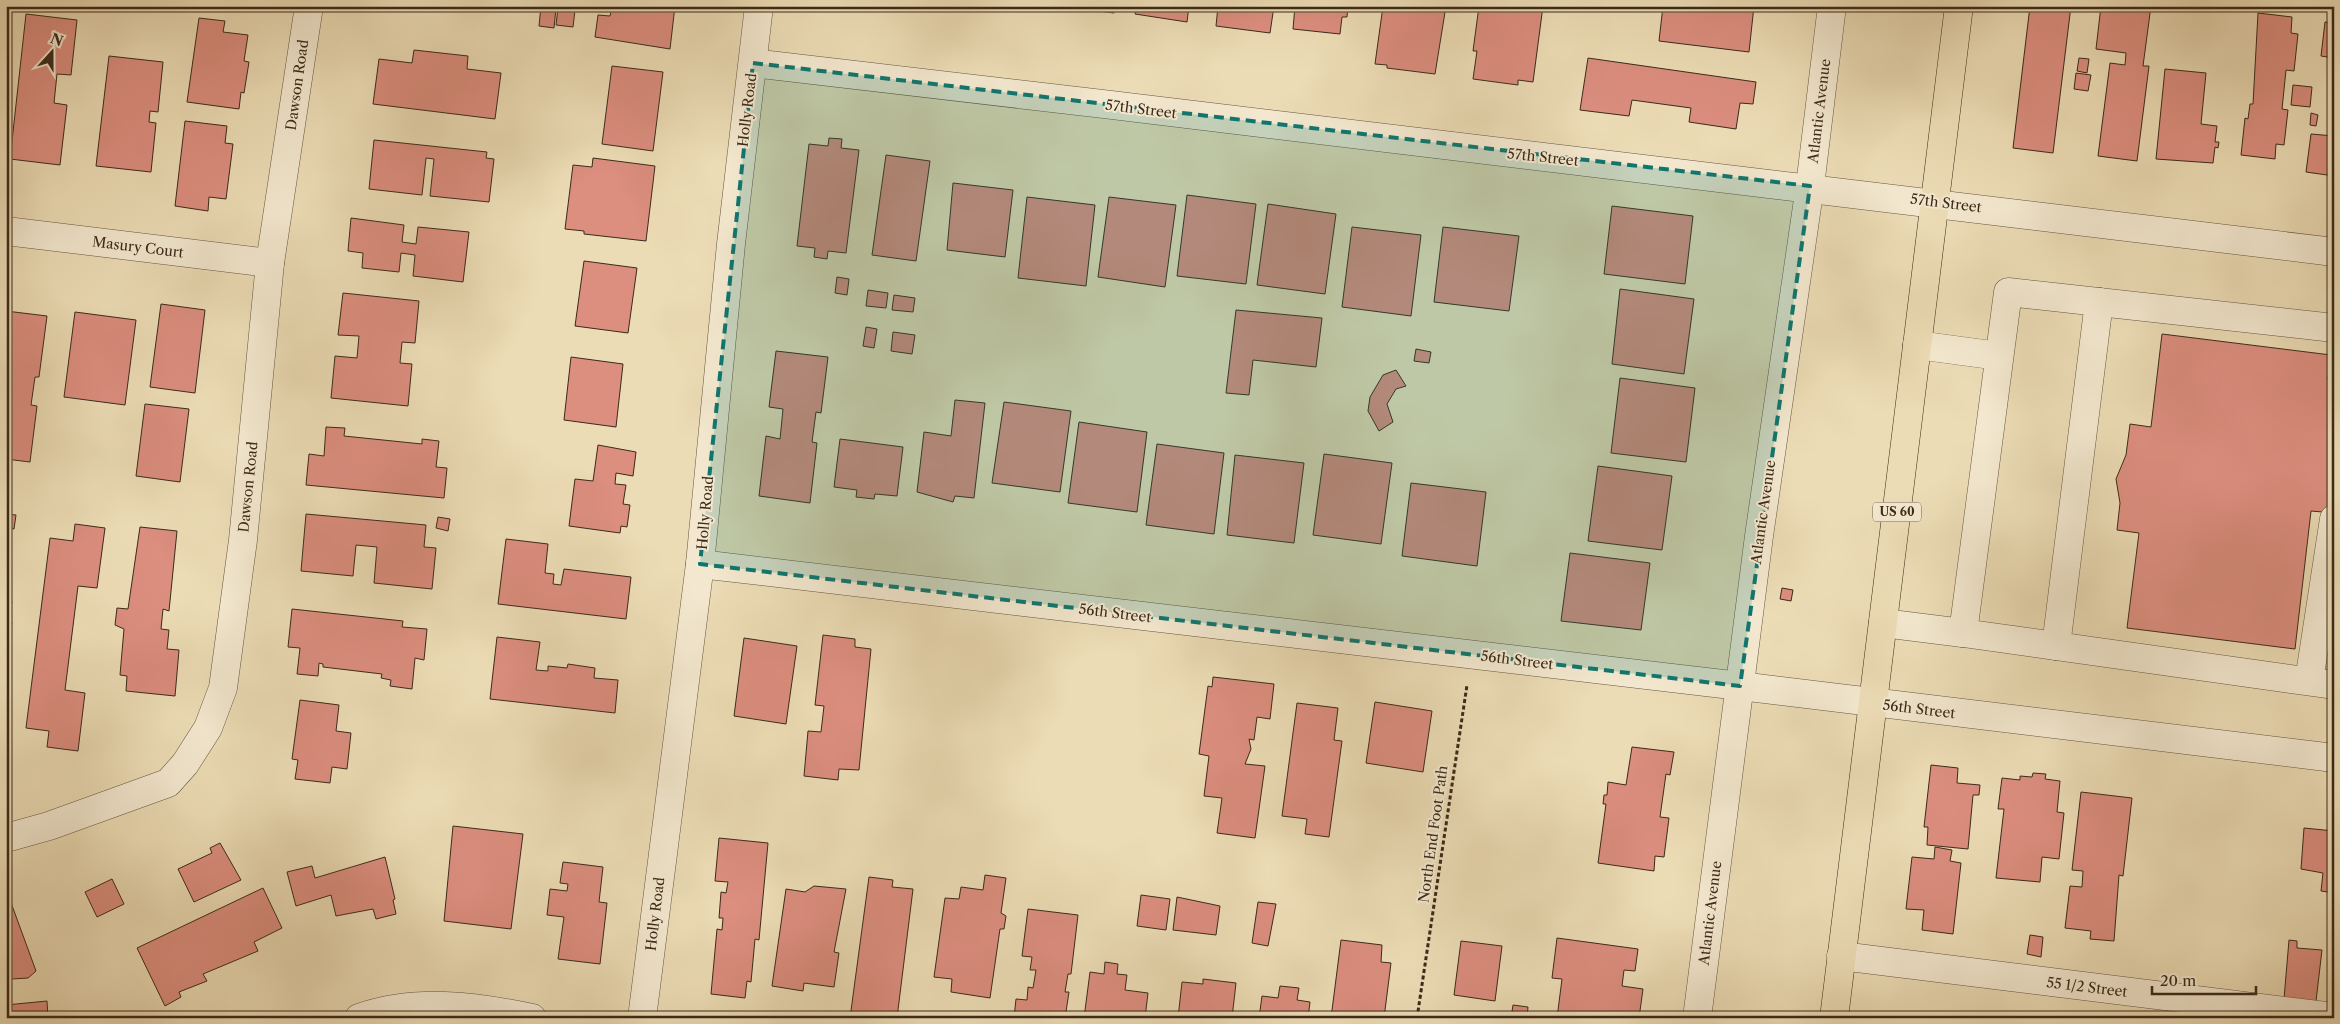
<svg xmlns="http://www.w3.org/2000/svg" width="2340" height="1024" viewBox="0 0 2340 1024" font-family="'Libre Caslon Text',serif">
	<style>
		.building { fill: #dc8e7f; stroke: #3b2a1a }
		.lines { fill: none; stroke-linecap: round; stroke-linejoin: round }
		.minor-casing { stroke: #675641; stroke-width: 29 }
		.highway-casing { stroke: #3b2a1a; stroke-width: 29 }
		.path { stroke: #3b2a1a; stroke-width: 3; stroke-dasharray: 4 2.5; stroke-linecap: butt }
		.minor { stroke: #f3e8cf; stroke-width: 28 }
		.highway { stroke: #ecdcb5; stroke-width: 28 }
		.marked { fill: #0f766e; fill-opacity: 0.2; stroke: #0f766e; stroke-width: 4; stroke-dasharray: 10 6; stroke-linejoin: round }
		.labels { text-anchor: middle; stroke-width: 4; stroke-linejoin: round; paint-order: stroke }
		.shield { fill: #f3e8cf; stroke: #726350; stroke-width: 1 }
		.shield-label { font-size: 12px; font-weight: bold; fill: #3b2a1a }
		.street-label { font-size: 14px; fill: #3b2a1a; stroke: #f3e8cf }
	</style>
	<rect width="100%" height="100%" fill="#ecdcb5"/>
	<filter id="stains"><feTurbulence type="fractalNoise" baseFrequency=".004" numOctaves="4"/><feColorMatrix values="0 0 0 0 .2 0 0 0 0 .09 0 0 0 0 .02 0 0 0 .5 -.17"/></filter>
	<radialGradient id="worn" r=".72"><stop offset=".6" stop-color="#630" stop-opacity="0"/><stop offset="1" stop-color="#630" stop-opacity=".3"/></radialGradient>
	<g class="building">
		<polygon points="541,6 556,8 554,28 539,26"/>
		<polygon points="612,6 675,6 670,49 595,37 598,15 610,16"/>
		<polygon points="1059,6 1115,6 1114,13"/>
		<polygon points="1137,6 1189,6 1187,22 1135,14"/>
		<polygon points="1218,6 1274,6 1270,33 1216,26"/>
		<polygon points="1295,6 1348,6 1347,17 1342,17 1340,34 1293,29"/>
		<polygon points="1383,6 1446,6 1435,74 1387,68 1387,65 1375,64"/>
		<polygon points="1479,6 1543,6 1533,82 1518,80 1518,85 1473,79 1477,51 1473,51"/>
		<polygon points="1663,6 1754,6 1749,52 1659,41"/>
		<polygon points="2030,6 2071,6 2053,153 2013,148"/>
		<polygon points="2101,6 2151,6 2143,66 2149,66 2137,161 2098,156 2110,63 2125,65 2126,53 2096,49"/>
		<polygon points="558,8 575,10 573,27 556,25"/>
		<polygon points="2258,13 2292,17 2291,33 2298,34 2294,71 2286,70 2282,109 2288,110 2284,145 2276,144 2275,159 2241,155 2245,118 2248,119 2250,104 2253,104"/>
		<polygon points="26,14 77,20 71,75 57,74 54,103 67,105 60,165 10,159"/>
		<polygon points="199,18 225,21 223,32 248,35 244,61 249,62 244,93 241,92 239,109 187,102"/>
		<polygon points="2325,22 2334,23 2334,58 2321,56"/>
		<polygon points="414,50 468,56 467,69 501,73 495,119 373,104 379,59 412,63"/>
		<polygon points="109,56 163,62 158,112 150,111 149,122 156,123 151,172 96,166"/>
		<polygon points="1588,58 1756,82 1753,104 1740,103 1736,129 1689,122 1691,108 1632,100 1629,116 1580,110"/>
		<polygon points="2079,58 2089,59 2087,73 2077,71"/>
		<polygon points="612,66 663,72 653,151 602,144"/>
		<polygon points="2165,69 2206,73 2201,124 2217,126 2215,142 2219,142 2218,148 2215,147 2213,163 2156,159"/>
		<polygon points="2076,73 2091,75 2088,91 2074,89"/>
		<polygon points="2293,85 2312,87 2310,107 2291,105"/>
		<polygon points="2311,113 2318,115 2316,126 2310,125"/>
		<polygon points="185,121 227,126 225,143 233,144 226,199 209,197 208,211 175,206"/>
		<polygon points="2311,134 2334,136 2334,176 2306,172"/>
		<polygon points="829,138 842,139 841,148 859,150 846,253 828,251 827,259 814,257 815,248 797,246 809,144 828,146"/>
		<polygon points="374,140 487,152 486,158 494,159 489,202 430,196 434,159 426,158 422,195 369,189"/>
		<polygon points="886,155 930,161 916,261 872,255"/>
		<polygon points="593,158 655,166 646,241 584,234 584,231 565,229 573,165 592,167"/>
		<polygon points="953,183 1013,190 1005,257 947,250"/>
		<polygon points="1187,195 1256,204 1246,284 1177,276"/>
		<polygon points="1027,197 1095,205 1086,286 1018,278"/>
		<polygon points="1109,197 1176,205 1165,287 1098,277"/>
		<polygon points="1268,204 1336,214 1325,294 1257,285"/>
		<polygon points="1612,206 1693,216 1685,284 1604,274"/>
		<polygon points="351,218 404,225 402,242 416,244 418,227 469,232 463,282 413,276 415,255 401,253 399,272 362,268 363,253 348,251"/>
		<polygon points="1352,227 1421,235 1411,316 1342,307"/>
		<polygon points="1443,227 1519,236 1509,311 1434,302"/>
		<polygon points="584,261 637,268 628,333 575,326"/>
		<polygon points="837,277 849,279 847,295 835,293"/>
		<polygon points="1620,289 1694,299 1684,374 1612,364"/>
		<polygon points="868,290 888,293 886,308 866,306"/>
		<polygon points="343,293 419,301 415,343 402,342 400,363 412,364 408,406 331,398 335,356 357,358 359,336 338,335"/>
		<polygon points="894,295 915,298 913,312 892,310"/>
		<polygon points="161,304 205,310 195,393 150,387"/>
		<polygon points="1236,310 1322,318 1316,367 1253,360 1249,395 1226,393"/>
		<polygon points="6,311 47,316 39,377 35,377 31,405 37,406 30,462 6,459"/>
		<polygon points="75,312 136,320 125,405 64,397"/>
		<polygon points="866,327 877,329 874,348 863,346"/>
		<polygon points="893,332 915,335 912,354 891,351"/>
		<polygon points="2162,334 2331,355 2328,380 2334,380 2334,513 2311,511 2295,649 2127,628 2139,533 2117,530 2120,503 2116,479 2126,455 2130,424 2151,427"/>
		<polygon points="1416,349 1431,352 1429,363 1414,361"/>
		<polygon points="776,351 828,357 821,413 816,412 812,442 817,443 810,503 759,496 766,436 780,439 783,409 769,407"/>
		<polygon points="571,357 623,364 616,427 564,420"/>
		<polygon points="1396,370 1406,386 1396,389 1387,404 1393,422 1379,431 1368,411 1370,397 1383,375"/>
		<polygon points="1620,378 1695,388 1686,462 1611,453"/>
		<polygon points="955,400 985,403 974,498 955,496 953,502 917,492 924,432 951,436"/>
		<polygon points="1004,402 1071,411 1060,492 992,483"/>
		<polygon points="145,404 189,409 180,482 136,476"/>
		<polygon points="1079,422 1147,432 1137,512 1068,503"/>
		<polygon points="326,427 345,428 344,436 422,444 422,439 439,441 436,467 447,468 444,498 306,485 309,454 324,456"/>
		<polygon points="840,439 903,447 897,496 875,494 874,499 856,497 857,490 834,487"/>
		<polygon points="1157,444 1224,453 1214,534 1146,525"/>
		<polygon points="598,445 636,452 633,476 616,473 615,484 626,485 623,504 630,505 627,527 621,526 620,533 569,526 575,479 593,481"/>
		<polygon points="1324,454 1392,463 1381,544 1313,535"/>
		<polygon points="1235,455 1304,463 1294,543 1227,535"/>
		<polygon points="1598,466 1672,476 1662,550 1588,541"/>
		<polygon points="1411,483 1486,492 1477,566 1402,556"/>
		<polygon points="6,514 16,515 14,529 6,528"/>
		<polygon points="306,514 426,525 424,547 436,548 432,589 374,583 377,547 356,545 353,576 301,571"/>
		<polygon points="438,517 450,519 448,531 436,528"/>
		<polygon points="75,524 105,528 97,588 78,586 65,690 85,693 78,751 47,747 49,731 26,728 50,538 73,541"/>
		<polygon points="140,527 177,531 169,611 163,609 161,629 169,630 167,649 179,650 175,696 126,691 127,676 120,675 124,629 115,625 117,608 128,609"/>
		<polygon points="506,539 548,544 545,573 554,574 553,584 561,585 564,569 631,577 626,619 498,604"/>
		<polygon points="1570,553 1650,563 1641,630 1561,621"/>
		<polygon points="1782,588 1793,590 1791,601 1780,599"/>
		<polygon points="6,600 12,601 9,622 12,622 6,670"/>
		<polygon points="292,609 403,621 402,627 427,629 424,660 415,658 412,689 390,686 391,680 381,678 382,674 323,667 323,664 319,663 318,676 297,674 300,648 288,647"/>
		<polygon points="823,635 855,639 855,647 871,649 859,770 839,769 838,780 804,776 808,731 821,732 824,706 815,705"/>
		<polygon points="497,637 540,642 536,670 548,671 548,666 567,668 568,664 595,668 594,678 618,680 615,713 490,699"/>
		<polygon points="744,638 797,646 786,724 734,716"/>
		<polygon points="1213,677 1274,684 1270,719 1257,717 1254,740 1249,739 1251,749 1245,764 1265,766 1255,838 1217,833 1222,798 1204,796 1209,756 1199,754 1208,686 1212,687"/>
		<polygon points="300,700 339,705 336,731 351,733 347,769 332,767 330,783 295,779 298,760 292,759"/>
		<polygon points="1375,702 1432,711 1423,772 1366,763"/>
		<polygon points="1297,703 1338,708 1334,740 1342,741 1329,837 1305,834 1307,819 1282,816"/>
		<polygon points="1632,747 1674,752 1670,775 1666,774 1660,817 1669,818 1664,857 1655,856 1654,871 1598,863 1606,804 1603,804 1604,795 1607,795 1608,782 1626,785"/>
		<polygon points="1931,765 1958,768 1957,783 1980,785 1979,795 1973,795 1968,849 1927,845 1928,827 1924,827"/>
		<polygon points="2033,773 2046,774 2045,779 2060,781 2057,812 2064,813 2059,859 2042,857 2040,882 1996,878 2004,809 1998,809 2002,778 2020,780 2020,776 2032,777"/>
		<polygon points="2081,792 2132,798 2123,876 2119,875 2114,941 2090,939 2091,931 2065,928 2070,886 2082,887 2083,871 2072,870"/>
		<polygon points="453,826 523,834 511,929 444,921"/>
		<polygon points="2304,828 2334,831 2334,893 2321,891 2323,873 2301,869"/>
		<polygon points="719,838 768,843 759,940 755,939 751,982 747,981 745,998 711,994 717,929 722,930 723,918 719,918 721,892 726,893 728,882 715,881"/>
		<polygon points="220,843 241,880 194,902 178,869 212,853 210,848"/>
		<polygon points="1935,847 1952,850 1950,861 1961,863 1953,934 1922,930 1924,910 1906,909 1912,857 1934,859"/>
		<polygon points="385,857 395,899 393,900 396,914 376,919 373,909 336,916 331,895 296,906 287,872 312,866 315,878"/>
		<polygon points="563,862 603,867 599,902 607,903 600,964 558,959 564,917 547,915 550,889 567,891 568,884 560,883"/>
		<polygon points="985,875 1006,878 1001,913 1006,916 1004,929 1000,929 990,998 951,992 952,979 934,977 945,898 959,899 961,887 983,890"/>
		<polygon points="869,877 893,880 892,887 913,889 897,1018 850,1018"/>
		<polygon points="112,879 124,904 97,917 85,892"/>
		<polygon points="814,886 846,889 834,952 839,953 834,987 804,983 803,991 772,986 786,889 805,892"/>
		<polygon points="263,888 282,928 254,942 258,951 203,974 207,981 179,992 181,997 165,1006 137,948"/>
		<polygon points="1141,895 1170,899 1166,930 1137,926"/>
		<polygon points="1177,897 1220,906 1216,935 1173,930"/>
		<polygon points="6,900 10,900 36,971 28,978 12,979 9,972 6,973"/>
		<polygon points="1258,902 1276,904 1268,946 1252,943"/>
		<polygon points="1028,909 1078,915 1071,974 1068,974 1065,992 1069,992 1065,1018 1014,1018 1016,999 1027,1000 1028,987 1033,988 1036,970 1030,970 1032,957 1022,956"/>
		<polygon points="2030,935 2043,937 2041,957 2027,954"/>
		<polygon points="1557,938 1638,949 1635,971 1624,970 1622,986 1643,989 1639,1018 1557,1018 1562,979 1552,978"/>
		<polygon points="1341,940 1382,945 1381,962 1391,963 1384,1018 1331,1018"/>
		<polygon points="2289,940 2297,941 2297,948 2322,950 2316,1001 2284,999"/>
		<polygon points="1461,941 1502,946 1495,1001 1454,995"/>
		<polygon points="1105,962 1118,964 1117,974 1127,975 1125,990 1148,993 1145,1018 1084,1018 1090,972 1104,974"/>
		<polygon points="1203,979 1236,983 1232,1018 1178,1018 1182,982 1203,984"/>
		<polygon points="1280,986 1299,988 1297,1000 1310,1002 1308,1018 1259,1018 1262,996 1278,998"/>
		<polygon points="47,1001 48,1018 6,1018 6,1005"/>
		<polygon points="1513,1005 1528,1007 1527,1018 1511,1018"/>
		<polygon points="1974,1013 1975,1013 2013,1018 1973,1018"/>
	</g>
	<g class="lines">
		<defs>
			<g id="minor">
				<path d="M753,63C1280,125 1807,185 2334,252"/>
				<polyline points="6,231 270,263"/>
				<polyline points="2334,328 2008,292 1963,633 2334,685"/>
				<polyline points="1917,345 1999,356"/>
				<polyline points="700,564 1740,686 2334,758"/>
				<polyline points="1883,623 1963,633"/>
				<polyline points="2056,646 2099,302"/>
				<polyline points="2309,681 2334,519"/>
				<polyline points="6,838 49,826 168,783 185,764 208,728 223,688 243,540 270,263 309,6"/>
				<polyline points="1841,956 2334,1017"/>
				<path d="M359,1018C415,998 475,1006 532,1018"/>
				<polyline points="642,1018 700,564 731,244 759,6"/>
				<polyline points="1697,1018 1759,536 1810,186 1832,6"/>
			</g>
			<polyline id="highway" points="1834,1018 1959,6"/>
		</defs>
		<use href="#minor" class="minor-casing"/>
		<use href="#highway" class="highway-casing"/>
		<polyline class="path" points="1417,1018 1467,685"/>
		<use href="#minor" class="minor"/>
		<use href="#highway" class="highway"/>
	</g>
	<path class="marked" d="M753,63L1810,186L1740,686L700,564Z"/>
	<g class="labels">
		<rect class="shield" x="1873" y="502.5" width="48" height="19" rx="4"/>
		<g class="shield-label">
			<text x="1897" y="516">US 60</text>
		</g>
		<g class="street-label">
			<text transform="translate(297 85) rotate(-82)" y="5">Dawson Road</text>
			<text transform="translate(1141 109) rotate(7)" y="5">57th Street</text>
			<text transform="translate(747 110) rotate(-83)" y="5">Holly Road</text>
			<text transform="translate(1819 111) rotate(-83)" y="5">Atlantic Avenue</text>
			<text transform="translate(1543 157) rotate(6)" y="5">57th Street</text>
			<text transform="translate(1946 203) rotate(7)" y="5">57th Street</text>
			<text transform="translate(138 247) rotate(7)" y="5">Masury Court</text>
			<text transform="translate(248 487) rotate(-84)" y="5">Dawson Road</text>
			<text transform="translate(1763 512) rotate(-82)" y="5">Atlantic Avenue</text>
			<text transform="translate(705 513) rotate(-85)" y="5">Holly Road</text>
			<text transform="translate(1115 613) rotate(7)" y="5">56th Street</text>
			<text transform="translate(1517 660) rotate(7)" y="5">56th Street</text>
			<text transform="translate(1919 709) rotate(7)" y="5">56th Street</text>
			<text transform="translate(1433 834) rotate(-82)" y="5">North End Foot Path</text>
			<text transform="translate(1710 913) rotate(-83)" y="5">Atlantic Avenue</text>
			<text transform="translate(655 914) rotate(-83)" y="5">Holly Road</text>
			<text transform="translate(2087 987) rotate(7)" y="5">55 1/2 Street</text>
		</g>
	</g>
	<rect width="2340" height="1024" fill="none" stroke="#ecdcb5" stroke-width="25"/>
	<rect x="8" y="8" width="2325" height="1009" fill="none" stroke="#3b2a1a" stroke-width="2.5"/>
	<rect x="12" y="12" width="2315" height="999" fill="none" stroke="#3b2a1a"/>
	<g transform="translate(52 52) rotate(21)" stroke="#f3e8cf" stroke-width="4" paint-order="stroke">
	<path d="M0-4L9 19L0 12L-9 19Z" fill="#3b2a1a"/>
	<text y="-8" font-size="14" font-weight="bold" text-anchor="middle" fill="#3b2a1a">N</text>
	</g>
	<path d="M2152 986v8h104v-8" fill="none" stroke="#3b2a1a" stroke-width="2.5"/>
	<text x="2160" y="986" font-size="15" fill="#3b2a1a" stroke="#f3e8cf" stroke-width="4" paint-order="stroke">20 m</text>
	<rect width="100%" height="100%" filter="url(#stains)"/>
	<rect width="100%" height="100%" fill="url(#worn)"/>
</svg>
